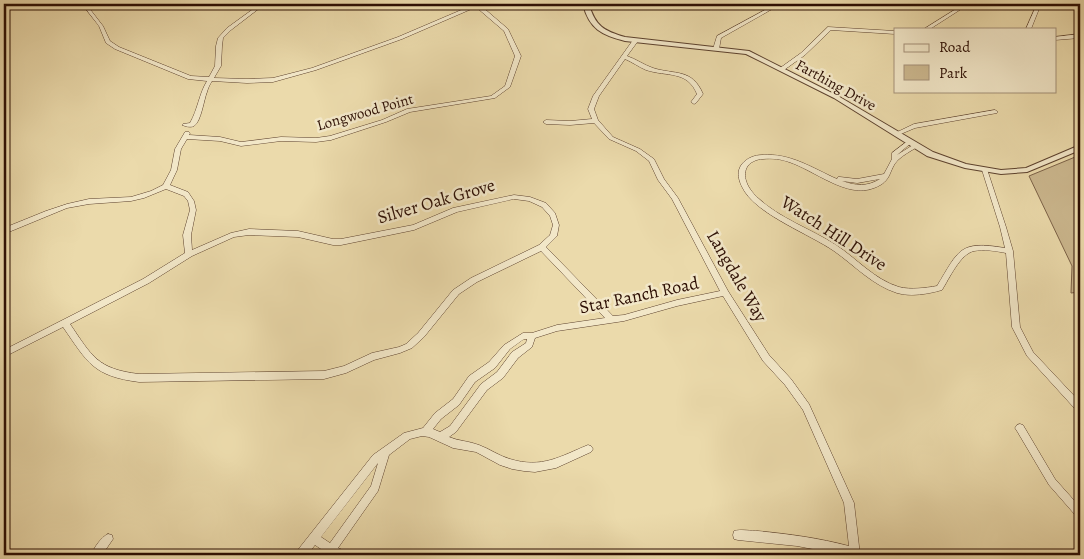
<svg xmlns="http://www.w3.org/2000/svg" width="1084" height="559" viewBox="0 0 1084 559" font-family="Alegreya,serif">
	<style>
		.green { fill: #cbb78e; stroke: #7c6248 }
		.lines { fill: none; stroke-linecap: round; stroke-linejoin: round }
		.minor-casing { stroke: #5c412d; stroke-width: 1 }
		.tertiary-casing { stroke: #5c412d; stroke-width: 2 }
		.minor { fill: #f2e7c8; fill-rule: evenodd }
		.tertiary { fill: #f2e7c8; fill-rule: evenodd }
		.labels { text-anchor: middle; stroke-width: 5; stroke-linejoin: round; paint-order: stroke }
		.far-street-label { font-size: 15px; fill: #2c0e03; stroke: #f2e7c8 }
		.street-label { font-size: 18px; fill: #2c0e03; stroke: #f2e7c8 }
	</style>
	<rect width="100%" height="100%" fill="#ebdaab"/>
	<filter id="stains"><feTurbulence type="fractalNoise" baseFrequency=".004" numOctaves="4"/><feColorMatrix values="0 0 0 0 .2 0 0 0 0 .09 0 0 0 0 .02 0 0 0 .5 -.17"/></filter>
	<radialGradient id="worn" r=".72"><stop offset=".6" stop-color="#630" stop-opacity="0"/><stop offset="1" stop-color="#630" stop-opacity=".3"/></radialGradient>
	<polygon class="green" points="1080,155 1080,292 1071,293 1072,266 1029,176"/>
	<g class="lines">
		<defs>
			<g id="minor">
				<path d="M82,4H86L103,26L110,41L119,47L191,76L209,77L215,66L216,46L218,38L227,28L260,4H294L292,5L261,7L231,30L223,38L222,46L221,66L214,78L247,79L273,78L312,68L398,37L473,5V4H481L480,5L508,29L521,56L510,87L495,98L410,112L386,122L331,140L316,142L281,141L241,146L220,141L187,139L181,149L177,170L170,185L188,192L194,201L196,210L191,235L192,250L231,233L249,229L298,231L333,239H341L413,225L453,208L514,195L530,197L546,203L555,213L559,225L557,236L546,247L613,316L624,315L677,300L720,291L672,199L658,180L649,161L636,151L609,139L594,123L570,125L546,124L543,122L546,120L570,121L592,119L588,109L593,96L633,40L638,41L627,56C636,59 644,65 653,68C675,75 692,68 703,94L696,103L694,104L691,102L697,94C687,70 667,77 646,70C639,67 632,62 625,59L599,96L594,109L598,120L613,137L640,149L654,159L664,179L678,198L728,291L769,355L791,379L809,404L854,503L860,555H844L797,546L738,540L734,539L733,535L734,531C741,529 751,531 758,531C789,534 819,538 849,546L844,503L803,410L785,385L763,361L723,296L677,306L624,321L557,331L535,338L532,347L518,358L503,378L487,390L456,432L449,437C458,441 469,441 479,445C490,449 499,456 510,459C542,469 561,456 588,445L591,446L593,449L591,452L556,468L535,472L524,471L512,469L500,465L476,452L453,448L429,437L422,436L410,439L389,455L378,491L338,548L345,551L346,555H322L324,551L315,545L307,555H296L297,551L373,455L404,433L423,428L435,413L453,399L469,376L489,362L504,345L523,333H532L557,325L605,318L541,251L477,282L459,294L424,337L412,348L400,353L374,360L346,373L324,379L139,382C93,376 88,363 63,327L4,357V350L143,279L185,253L183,235L190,210L188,201L184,196L166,189L144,198L131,201L89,204L67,208L4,234V228L46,211L67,204L89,199L131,197L151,191L163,185L171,170L175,149L185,132H189L190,133L189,135L220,137L241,142L281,137L316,138L330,136L382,120L407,109L491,96L505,86L515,56L504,31L476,7L402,39L316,70L273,82L247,83L212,81C210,84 208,88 207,92C204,99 201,122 194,126C190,128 185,126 182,125L183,124L190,123C198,109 199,94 207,81L188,79L115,49L106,43L99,26ZM514,199L529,201L542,207L550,216L553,225L550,235L539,245L471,278L453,290L418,333L406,344L399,347L372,353L344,366L324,371L139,374C97,369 92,356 70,324L149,283L192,256L234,237L249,235L298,237L333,245H341L414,230L457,212ZM524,339H527L526,343L512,352L497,372L481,384L450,426L440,432L433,429L441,419L459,405L475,382L495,368L510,349ZM378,463L371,486L330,543L321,537Z"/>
				<polygon points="776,4 781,4 721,38 719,49 714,50 713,49 717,36"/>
				<polygon points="964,4 969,4 930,29 924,29"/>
				<polygon points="1037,4 1041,4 1031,29 1026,29"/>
				<polygon points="828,27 895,31 895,34 831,30 805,55 784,70 780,70 780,68 801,53"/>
				<polygon points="1080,34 1080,38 1055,40 1055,37"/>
				<polygon points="995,110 998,112 997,113 915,128 896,136 893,134 914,124"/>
				<path d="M909,140L912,142L911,143L897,155L913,145H917V147C911,151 903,155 898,160C888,170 893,181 874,188C847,199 814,170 789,162C781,159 772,158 763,159C757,159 750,162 747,167C741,178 750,191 758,198C779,218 811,229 836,245C856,258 875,280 899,287C911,290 925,288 937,286C959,250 959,240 1005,248L1000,227L982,170L983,169H987L1006,227L1013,251L1020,327L1033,352L1080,402V412L1077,411L1027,356L1012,327L1006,253C996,251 984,249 974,251C960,254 949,279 942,290C928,294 911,297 897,293C872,285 854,265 834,251C809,234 761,216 745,192C740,184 735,173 742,164C747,158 755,155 762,155C791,153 812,168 837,179L838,177H840L857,179L884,174L892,159V153ZM880,179C867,187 856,186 842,181L857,183Z"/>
				<polygon points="1020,424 1023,425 1055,479 1080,507 1080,519 1077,517 1049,485 1017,431 1015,428 1017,425"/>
				<path d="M108,534L112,535L113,539L102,555H91C94,548 101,537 108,534Z"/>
			</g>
			<path id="tertiary" d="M583,4H589C595,26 604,31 625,37L749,51L838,96L933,152L966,164L1001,170L1026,168L1080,145V150L1027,172L1001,174L965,168L927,156L834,98L746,54L625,41C602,35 589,29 583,4Z"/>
		</defs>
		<use href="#minor" class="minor-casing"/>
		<use href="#tertiary" class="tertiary-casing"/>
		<use href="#minor" class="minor"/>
		<use href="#tertiary" class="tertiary"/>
	</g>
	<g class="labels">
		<g class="far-street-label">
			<text transform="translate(836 85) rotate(29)" y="5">Farthing Drive</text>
			<text transform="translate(365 112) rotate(-16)" y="5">Longwood Point</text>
		</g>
		<g class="street-label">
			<text transform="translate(436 201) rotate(-16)" y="6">Silver Oak Grove</text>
			<text transform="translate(834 233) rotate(33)" y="6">Watch Hill Drive</text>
			<text transform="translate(737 276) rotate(60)" y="6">Langdale Way</text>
			<text transform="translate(639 295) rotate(-12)" y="6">Star Ranch Road</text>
		</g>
	</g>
	<rect width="1084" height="559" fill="none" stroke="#ebdaab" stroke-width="20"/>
	<rect x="5" y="5" width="1074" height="549" fill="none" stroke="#2c0e03" stroke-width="2.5"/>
	<rect x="10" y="10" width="1064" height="539" fill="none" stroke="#2c0e03"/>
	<rect x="894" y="28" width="162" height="65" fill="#f2e7c8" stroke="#a39079"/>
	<rect x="904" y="44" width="25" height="8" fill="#f2e7c8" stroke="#a39079"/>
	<text x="939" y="52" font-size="15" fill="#2c0e03">Road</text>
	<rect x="904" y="65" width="25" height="15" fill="#cbb78e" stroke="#a39079"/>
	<text x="939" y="78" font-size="15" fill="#2c0e03">Park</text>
	<rect width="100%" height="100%" filter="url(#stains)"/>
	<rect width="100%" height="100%" fill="url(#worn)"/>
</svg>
